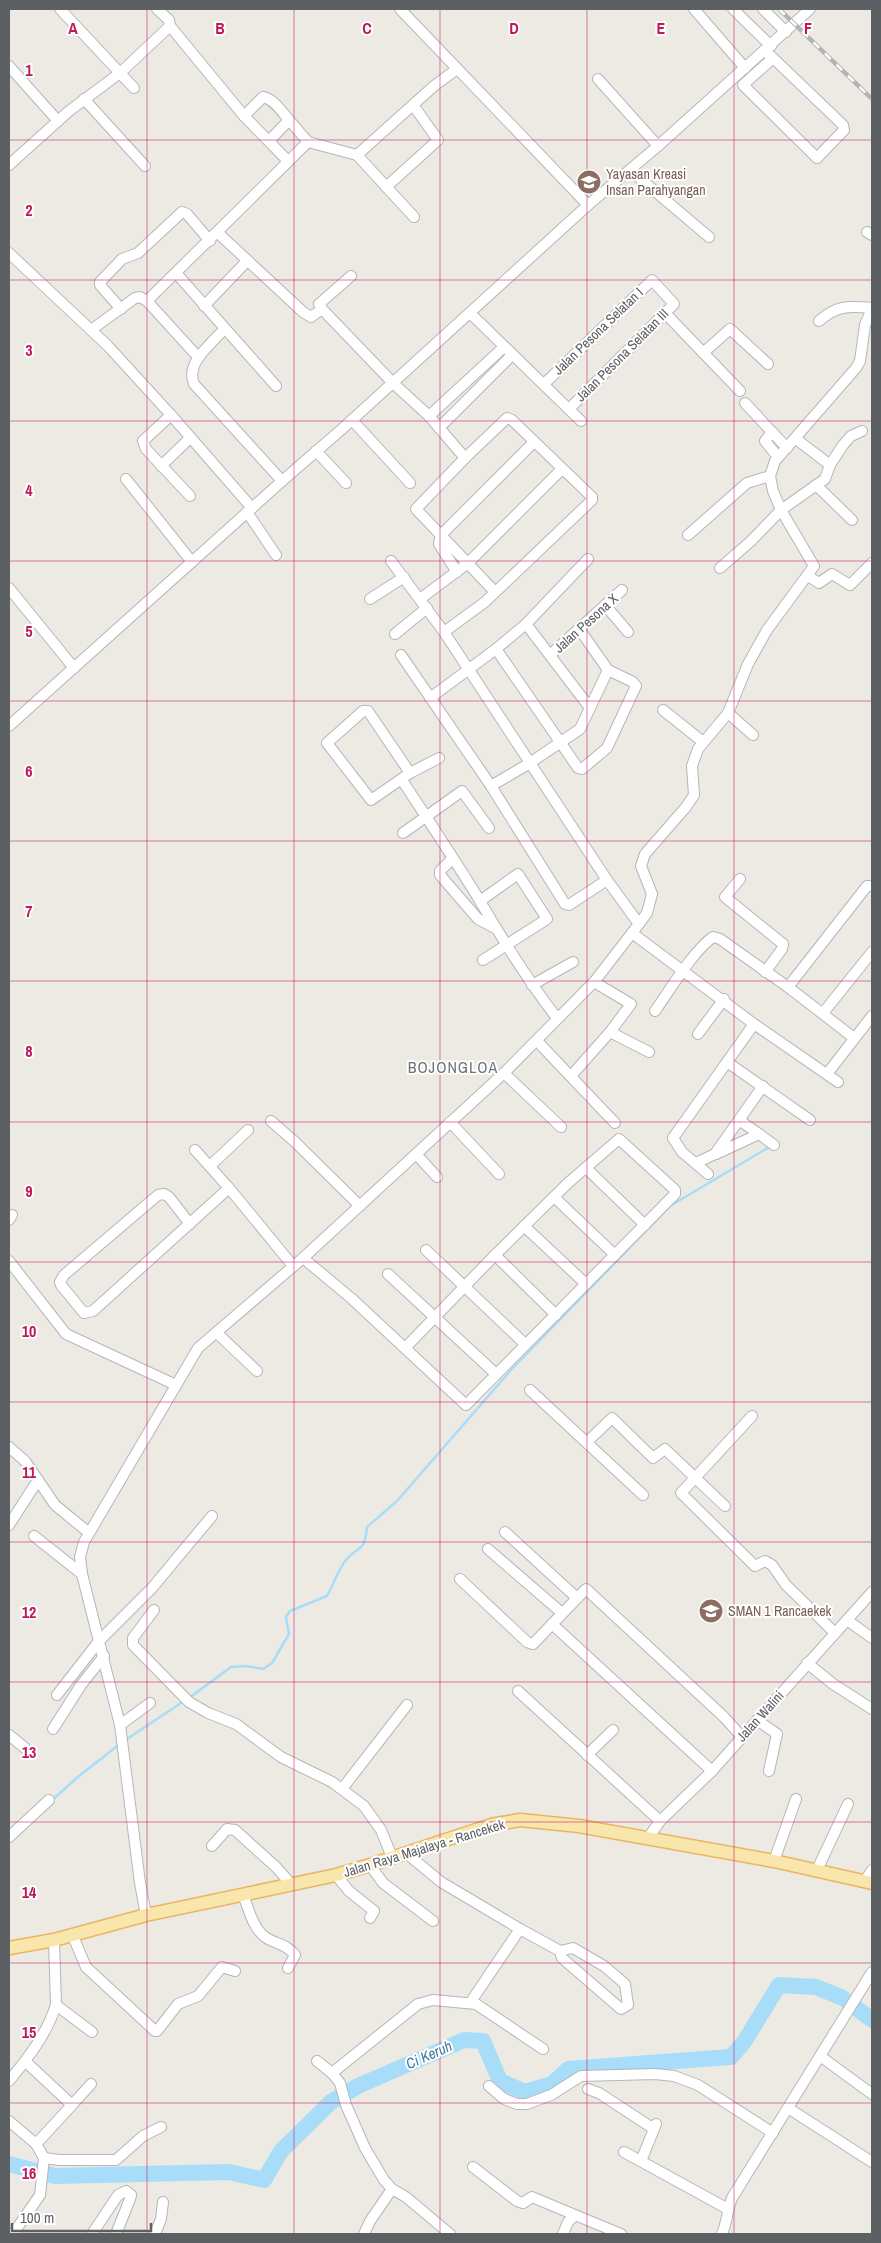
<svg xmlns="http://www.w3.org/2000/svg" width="881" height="2243" viewBox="0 0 881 2243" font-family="'Archivo Narrow',sans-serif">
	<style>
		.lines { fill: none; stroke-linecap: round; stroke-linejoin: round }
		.stream { stroke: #a8ddf9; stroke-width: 2.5 }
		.river { stroke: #a8ddf9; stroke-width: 16 }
		.minor-casing { stroke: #b4b6ba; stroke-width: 12 }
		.major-casing { stroke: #e8b662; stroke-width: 15 }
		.minor { stroke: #fff; stroke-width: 10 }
		.major { stroke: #f9e6ac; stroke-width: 12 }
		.rail-casing { stroke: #b2b3b3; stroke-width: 4.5 }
		.rail { stroke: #fff; stroke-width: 2.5; stroke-dasharray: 8; stroke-linecap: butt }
		.grid { fill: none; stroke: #c2185b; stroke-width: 1; stroke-opacity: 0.55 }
		.labels { text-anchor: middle; stroke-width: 4; stroke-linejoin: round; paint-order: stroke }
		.education-label { font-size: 14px; fill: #785e54; stroke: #fff; text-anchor: start }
		.street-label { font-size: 14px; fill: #5c6063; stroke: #fff }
		.water-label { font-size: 15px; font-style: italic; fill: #437aa2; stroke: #fff }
		.quarter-label { font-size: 16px; letter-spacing: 1px; fill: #6d7275; stroke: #fff }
		.grid-label { font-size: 16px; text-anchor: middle; font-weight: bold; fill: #c2185b; stroke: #fff; stroke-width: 4; stroke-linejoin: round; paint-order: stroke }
	</style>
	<rect width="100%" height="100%" fill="#edeae3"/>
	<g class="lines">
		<g class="stream">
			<path d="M189,1698L231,1667L247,1666L263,1669L272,1663L289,1634L286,1617L290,1611L327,1596C333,1585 338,1570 346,1560C359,1544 364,1555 367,1527L397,1501L511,1370L670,1206L771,1146"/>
			<polyline points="124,1741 184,1701"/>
			<polyline points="51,1801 79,1776 120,1744"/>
		</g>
		<polyline class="river" points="9,2164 55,2176 229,2172 264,2180 281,2151 331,2102 358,2086 464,2040 483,2041 500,2081 525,2092 552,2084 568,2069 731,2057 744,2042 779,1985 816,1987 843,1998 872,2020"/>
		<defs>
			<g id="minor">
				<polyline points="60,9 134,88"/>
				<polyline points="157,9 169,20 170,26 244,116 288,161"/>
				<polyline points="400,9 588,205"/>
				<polyline points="694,9 745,68"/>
				<polyline points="733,9 771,46"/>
				<polyline points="763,9 786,32"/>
				<polyline points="765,51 773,58 843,125 844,130 817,158 743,85 773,58"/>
				<polyline points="9,66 58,121"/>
				<polyline points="598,79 658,146"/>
				<polyline points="84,99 145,166"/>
				<path d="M244,116L263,97C274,99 282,112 289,120"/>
				<polyline points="269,141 289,120 308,142 357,155 434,86 457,69"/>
				<polyline points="357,155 414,217"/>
				<polyline points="9,165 69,111 120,73 170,26"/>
				<polyline points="630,170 709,237"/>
				<polyline points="386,187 438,140 413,105"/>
				<polyline points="867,232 872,235"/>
				<polyline points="218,233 303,312 311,317 322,309 319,304 351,276"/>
				<polyline points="9,253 108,346 171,415 252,508"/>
				<polyline points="176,273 276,386"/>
				<polyline points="147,301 308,142"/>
				<polyline points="204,306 247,261"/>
				<polyline points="121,309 100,285 100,282 122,259 138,253 182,212 187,214 210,241"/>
				<polyline points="322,309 393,383 429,416 465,458"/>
				<polyline points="470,313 581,421"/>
				<polyline points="665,313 740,391"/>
				<path d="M224,329C212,344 185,362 194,384L282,481"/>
				<polyline points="91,330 135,298 140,297 147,301 198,357"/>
				<polyline points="703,353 730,329 768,364"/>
				<polyline points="544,384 652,280 674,304 569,409"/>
				<polyline points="745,403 787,448"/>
				<polyline points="171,415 143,441 146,449 190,496"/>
				<polyline points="429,416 504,347"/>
				<polyline points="352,420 410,483"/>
				<polyline points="439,428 512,355"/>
				<polyline points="772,432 765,441 778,457"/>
				<polyline points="796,439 830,465"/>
				<polyline points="316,451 346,483"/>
				<polyline points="161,466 190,438"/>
				<polyline points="126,479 192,562"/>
				<polyline points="816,485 852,520"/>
				<polyline points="247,512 276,555"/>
				<polyline points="688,535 747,483 770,476"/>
				<polyline points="391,561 444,632 607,880 639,924"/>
				<polyline points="720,568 751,541 781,510 825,479 830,465 843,445 851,436 862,431"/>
				<polyline points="457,572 439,544 441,535 534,442"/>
				<polyline points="808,576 819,583 832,574 850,585 872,563"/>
				<polyline points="9,588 74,668"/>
				<polyline points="370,599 404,577"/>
				<polyline points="420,599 468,563 562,469"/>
				<polyline points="605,605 628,632"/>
				<polyline points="526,624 590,708"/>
				<polyline points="444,632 485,602 592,500 592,497 512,420 507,418 465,458 416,509 495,592"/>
				<polyline points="395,634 427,608"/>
				<polyline points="496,649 578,768 582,769 607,748 636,686 633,682 608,670 580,630"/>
				<polyline points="401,655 491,786 565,904 569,905 572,903 607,880"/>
				<polyline points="550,655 622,590"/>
				<polyline points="430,698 496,649 526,624 588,559"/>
				<polyline points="663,710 703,742"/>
				<polyline points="728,713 753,735"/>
				<polyline points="9,726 282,481 342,429 588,205 658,146 810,9"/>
				<polyline points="410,773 368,711 363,711 327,743 371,800 410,773 439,758"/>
				<path d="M402,780C428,820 455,860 480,901C504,942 528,981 557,1018"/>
				<polyline points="491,786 530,763 580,729 608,670"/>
				<polyline points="403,833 462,791 489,828"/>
				<polyline points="452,859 440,871 440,875 478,919 495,928"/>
				<polyline points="740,879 725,897 783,944 782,949 765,972"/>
				<polyline points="480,901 518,874 547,919 483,960"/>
				<polyline points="632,933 754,1024 838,1082"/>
				<polyline points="532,985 573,962"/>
				<polyline points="788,987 867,886 872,886"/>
				<path d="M655,1011C670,990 693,951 713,937L720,939L788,987L854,1038"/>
				<polyline points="823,1013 872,952"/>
				<polyline points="610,1032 649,1052"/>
				<polyline points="698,1034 724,999"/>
				<polyline points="537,1041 615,1123"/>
				<polyline points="727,1062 810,1120"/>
				<polyline points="504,1073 561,1127"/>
				<polyline points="827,1074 872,1016"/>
				<polyline points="571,1076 610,1032 631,1004 594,982"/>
				<polyline points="739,1120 759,1134"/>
				<polyline points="271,1121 295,1142 360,1206"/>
				<polyline points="450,1122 499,1174"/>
				<polyline points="195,1150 229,1188"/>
				<polyline points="416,1154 437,1177"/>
				<polyline points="716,1154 759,1134 774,1145"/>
				<polyline points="696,1163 715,1154 763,1086"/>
				<polyline points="210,1166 248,1130"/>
				<polyline points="586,1168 645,1225"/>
				<polyline points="708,1174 682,1152 673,1138 754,1024"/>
				<polyline points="554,1197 615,1255"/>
				<polyline points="9,1220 12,1215"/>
				<polyline points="190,1224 169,1197 164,1194 158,1195 64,1275 60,1282 61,1285 84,1313 93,1311 229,1188 293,1266"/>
				<polyline points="524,1226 586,1284"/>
				<polyline points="426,1250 525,1344"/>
				<polyline points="495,1255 556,1315"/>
				<polyline points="303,1258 351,1298 466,1405 675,1194 675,1190 619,1139 568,1183 495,1255 405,1348"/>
				<polyline points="9,1261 66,1334 176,1385"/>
				<polyline points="388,1274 496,1374"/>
				<polyline points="217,1333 257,1371"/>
				<polyline points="530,1390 643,1495"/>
				<polyline points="752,1416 681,1493 755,1566 765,1561 772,1565 786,1585 835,1633"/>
				<polyline points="587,1442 612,1418 653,1458 665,1449 725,1506"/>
				<polyline points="9,1447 25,1461 55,1505 88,1532"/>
				<polyline points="9,1525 38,1480"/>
				<polyline points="505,1532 577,1598"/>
				<polyline points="34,1536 82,1574"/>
				<polyline points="488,1549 562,1613"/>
				<polyline points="460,1579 527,1642 533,1644 586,1589 724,1717 741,1736"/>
				<polyline points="154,1610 133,1638 133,1645 189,1702 208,1713 236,1724 281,1757 332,1782 364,1806 381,1830 392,1857"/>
				<polyline points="847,1620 872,1638"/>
				<polyline points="552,1624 712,1771"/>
				<polyline points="807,1663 833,1684 872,1709"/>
				<polyline points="518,1691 660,1821"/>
				<polyline points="57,1695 99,1641 152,1588 212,1516"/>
				<polyline points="757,1720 777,1734 769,1771"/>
				<polyline points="120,1725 150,1703"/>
				<polyline points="53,1729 81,1685 104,1656"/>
				<polyline points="9,1735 25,1748"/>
				<polyline points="587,1755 613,1730"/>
				<polyline points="342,1789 407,1705"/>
				<polyline points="9,1837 49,1800"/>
				<polyline points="648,1838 660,1821 712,1771 872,1592"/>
				<polyline points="212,1846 227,1829 235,1830 276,1867 291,1884"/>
				<polyline points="406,1853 441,1882 520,1929 560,1951 573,1948 604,1966 625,1984 628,2005 621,2009 562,1958 560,1951"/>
				<polyline points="774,1861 796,1799"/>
				<polyline points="370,1865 383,1883 433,1921"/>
				<polyline points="817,1870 848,1804"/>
				<polyline points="336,1875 349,1891 374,1911 370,1918"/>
				<polyline points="865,1881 872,1870"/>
				<path d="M243,1894C248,1908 253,1928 265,1937C275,1944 287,1944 295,1955L288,1968"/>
				<path d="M146,1915L140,1883L120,1725L82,1574L80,1557L84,1542L198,1348L303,1258L504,1073L594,982L632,933L647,913L652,894L641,866L645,854L686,807L694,795L692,766L698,749L728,713L748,664L767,630L814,566L781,510L773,491L770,476L775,461L856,368L860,361L865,325L872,308C849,306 837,305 819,321"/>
				<polyline points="72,1934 86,1967 155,2031 157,2031 178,2004 198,1996 222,1967 235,1971"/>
				<polyline points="470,2003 520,1929"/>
				<polyline points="56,2005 92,2032"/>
				<polyline points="820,2056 872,2094"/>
				<polyline points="317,2061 332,2073 340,2083 346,2105 365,2148 384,2180 392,2189 406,2197 450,2234"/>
				<polyline points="26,2062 72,2105 36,2144"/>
				<polyline points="332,2073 418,2004 433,2000 476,2004 543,2049"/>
				<path d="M9,2081C28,2058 47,2034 56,2005L54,1940"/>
				<polyline points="489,2086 504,2099 517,2104 527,2104 551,2095 581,2076 655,2074 674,2076 698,2085 773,2133"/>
				<polyline points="588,2089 599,2093 654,2129"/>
				<polyline points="72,2105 91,2084"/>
				<polyline points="788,2108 872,2162"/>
				<polyline points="9,2121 36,2144 44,2158 40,2195 15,2231 17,2234"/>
				<polyline points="624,2152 728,2209"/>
				<polyline points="44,2158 59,2160 116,2160 143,2136 161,2127"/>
				<polyline points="641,2161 656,2124"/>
				<polyline points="473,2167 517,2201 523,2203 532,2197 575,2215"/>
				<polyline points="92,2234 118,2195 126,2191 131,2195 130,2199 116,2234"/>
				<polyline points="155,2234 161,2219 163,2202"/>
				<polyline points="364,2234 370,2221 392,2189"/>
				<polyline points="563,2234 568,2222 575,2215 621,2234"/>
				<path d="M722,2234C727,2222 727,2211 732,2198L872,1972"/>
			</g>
			<polyline id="major" points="9,1948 54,1940 146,1915 336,1875 370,1865 491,1825 520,1820 579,1826 774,1861 872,1883"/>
		</defs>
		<use href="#minor" class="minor-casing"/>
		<use href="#major" class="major-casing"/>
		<use href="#minor" class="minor"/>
		<use href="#major" class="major"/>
		<defs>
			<polyline id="rail" points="779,9 872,99"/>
		</defs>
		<use href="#rail" class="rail-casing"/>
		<use href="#rail" class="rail"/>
	</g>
	<path class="grid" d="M147,9V2234M294,9V2234M440,9V2234M587,9V2234M734,9V2234M9,140H872M9,280H872M9,421H872M9,561H872M9,701H872M9,841H872M9,981H872M9,1122H872M9,1262H872M9,1402H872M9,1542H872M9,1682H872M9,1822H872M9,1963H872M9,2103H872"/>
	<defs>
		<symbol id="school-disc" viewBox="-11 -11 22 22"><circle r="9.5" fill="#8d6e63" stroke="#fff"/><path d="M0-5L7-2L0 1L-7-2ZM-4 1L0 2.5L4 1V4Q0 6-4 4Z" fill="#fff"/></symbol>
	</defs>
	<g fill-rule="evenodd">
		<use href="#school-disc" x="575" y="168" width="28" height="28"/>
		<use href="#school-disc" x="697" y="1597" width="28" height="28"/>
	</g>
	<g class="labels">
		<g class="education-label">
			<text x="606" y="179">Yayasan Kreasi<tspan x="606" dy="16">Insan Parahyangan</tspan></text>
			<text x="728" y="1616">SMAN 1 Rancaekek</text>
		</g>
		<g class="street-label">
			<text transform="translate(598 331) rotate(-44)" y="5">Jalan Pesona Selatan I</text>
			<text transform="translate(622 355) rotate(-45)" y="5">Jalan Pesona Selatan III</text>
			<text transform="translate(586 623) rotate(-42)" y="5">Jalan Pesona X</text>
			<text transform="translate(760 1716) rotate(-48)" y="5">Jalan Walini</text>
			<text transform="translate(424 1848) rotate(-17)" y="5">Jalan Raya Majalaya - Rancekek</text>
		</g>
		<g class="water-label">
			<text transform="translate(429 2055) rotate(-24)" y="5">Ci Keruh</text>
		</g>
		<g class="quarter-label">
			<text x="453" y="1073">BOJONGLOA</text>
		</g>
	</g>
	<g class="grid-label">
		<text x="73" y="34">A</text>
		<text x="220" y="34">B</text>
		<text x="367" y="34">C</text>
		<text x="514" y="34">D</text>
		<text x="661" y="34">E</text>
		<text x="808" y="34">F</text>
		<text x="29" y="76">1</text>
		<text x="29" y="216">2</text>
		<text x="29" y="356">3</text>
		<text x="29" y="496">4</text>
		<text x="29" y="637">5</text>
		<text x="29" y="777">6</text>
		<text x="29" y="917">7</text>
		<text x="29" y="1057">8</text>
		<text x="29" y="1197">9</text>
		<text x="29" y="1337">10</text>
		<text x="29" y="1478">11</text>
		<text x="29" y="1618">12</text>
		<text x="29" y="1758">13</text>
		<text x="29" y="1898">14</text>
		<text x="29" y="2038">15</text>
		<text x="29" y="2179">16</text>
	</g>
	<rect width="881" height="2243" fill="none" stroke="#5c6063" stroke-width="20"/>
	<path d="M12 2223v8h139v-8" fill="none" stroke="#5c6063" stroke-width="2.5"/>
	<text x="20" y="2223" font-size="15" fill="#5c6063" stroke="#ffffff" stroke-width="4" paint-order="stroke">100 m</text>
</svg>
